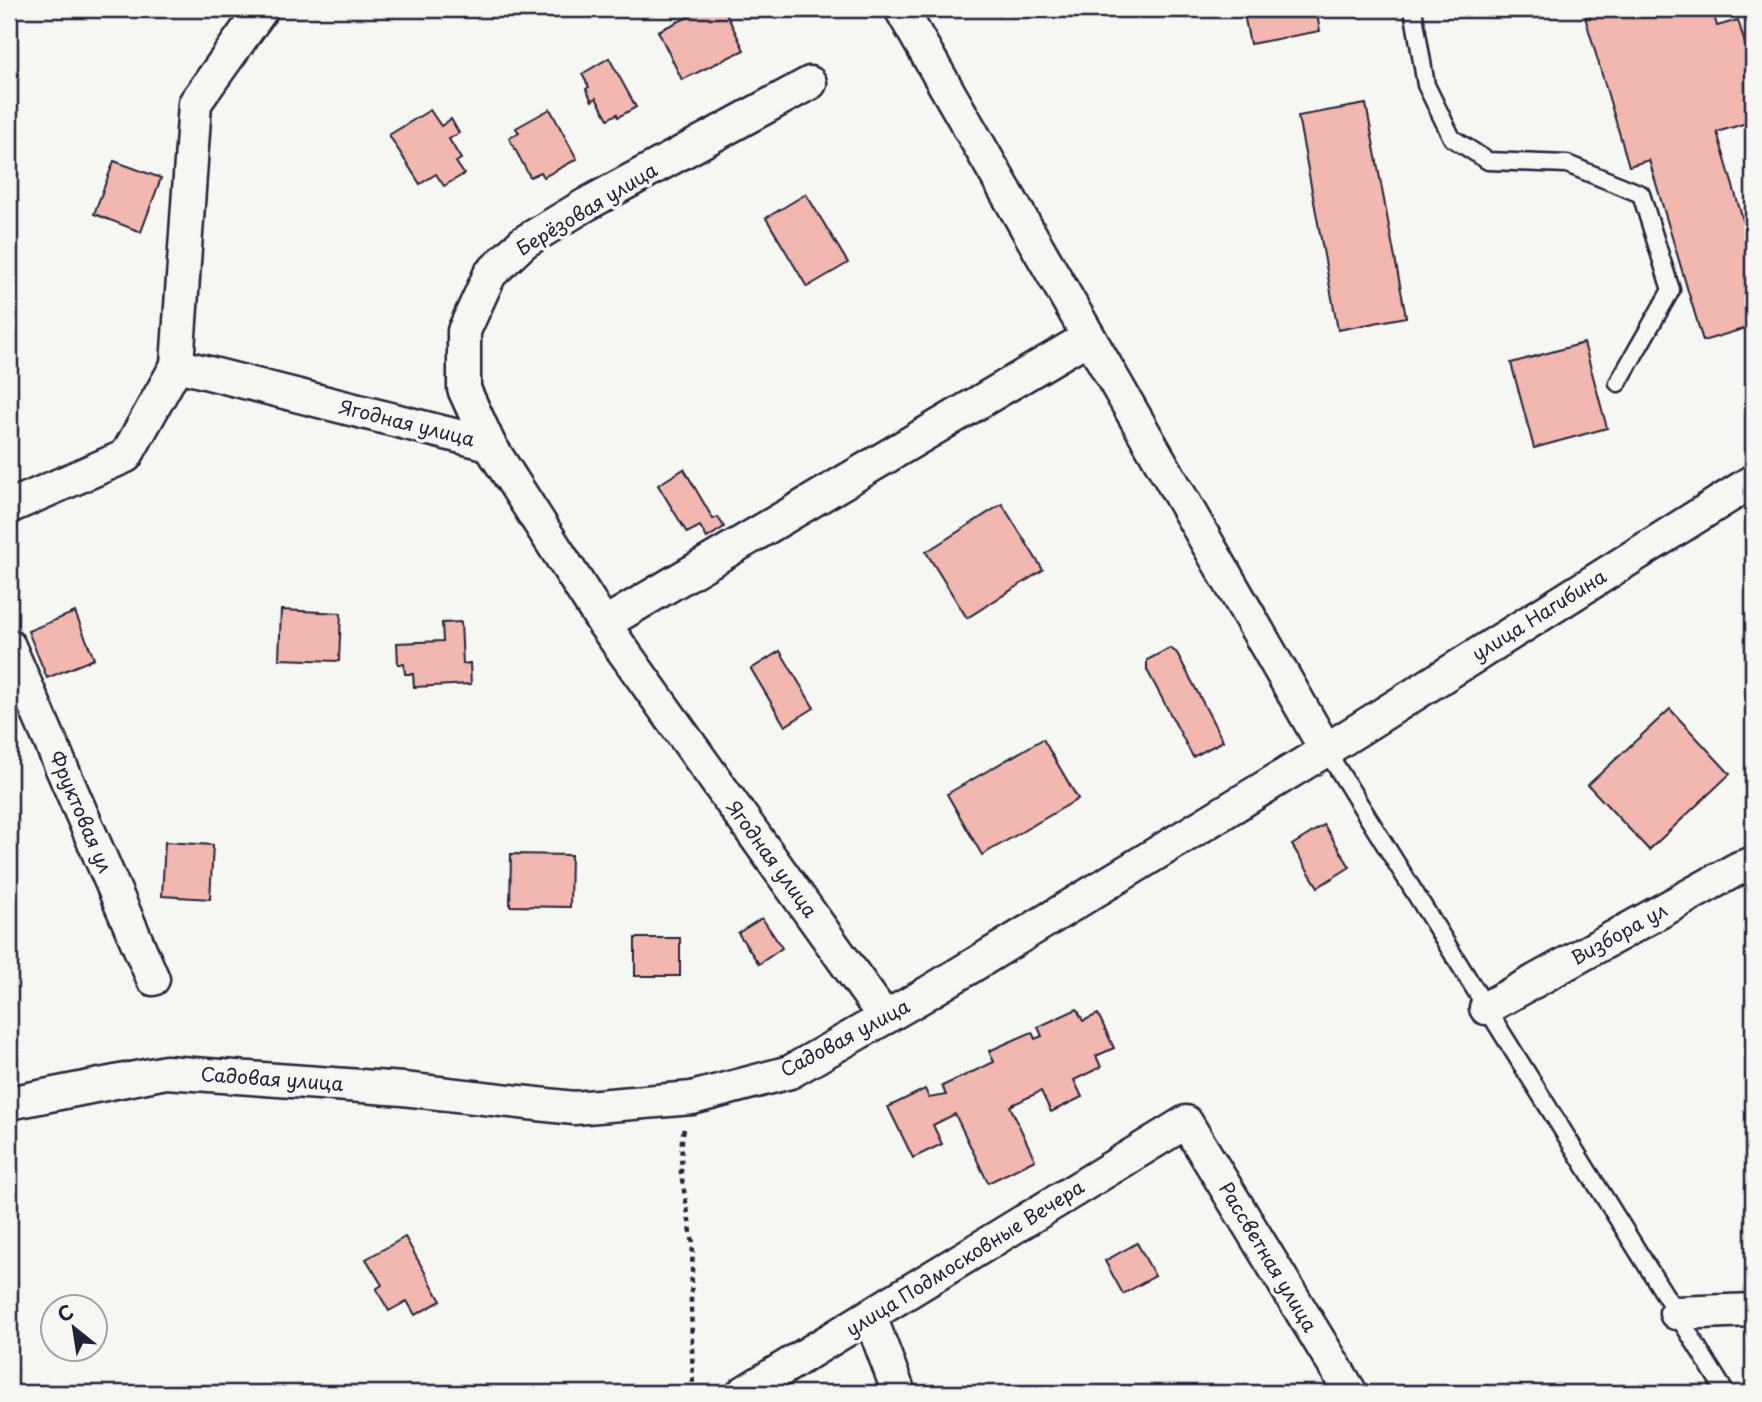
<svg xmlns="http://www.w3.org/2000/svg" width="1762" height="1402" viewBox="0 0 1762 1402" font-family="'Playpen Sans',sans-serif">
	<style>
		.building { fill: #f2b7af; stroke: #22223b; stroke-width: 2 }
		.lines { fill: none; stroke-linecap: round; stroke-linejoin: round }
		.service-casing { stroke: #22223b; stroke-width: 21 }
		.minor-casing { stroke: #22223b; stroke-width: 37 }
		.path { stroke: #22223b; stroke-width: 4.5; stroke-dasharray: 5 5; stroke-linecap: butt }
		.service { stroke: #f6f6f2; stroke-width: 16 }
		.minor { stroke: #f6f6f2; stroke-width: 32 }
		.labels { text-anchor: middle; stroke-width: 7; stroke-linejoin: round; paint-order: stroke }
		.street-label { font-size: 19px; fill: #22223b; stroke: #f6f6f2 }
	</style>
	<rect width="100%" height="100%" fill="#f6f6f2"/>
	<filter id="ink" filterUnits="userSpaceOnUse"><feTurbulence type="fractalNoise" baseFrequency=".0143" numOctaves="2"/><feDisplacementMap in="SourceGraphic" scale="14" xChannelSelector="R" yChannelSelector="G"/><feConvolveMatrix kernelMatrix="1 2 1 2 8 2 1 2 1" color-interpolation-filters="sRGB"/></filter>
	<g filter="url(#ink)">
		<g class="building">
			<polygon points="705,9 724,9 744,50 682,80 658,31"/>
			<polygon points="1243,9 1316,9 1320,31 1250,44"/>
			<polygon points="1612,9 1712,9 1717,26 1738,20 1753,70 1753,121 1717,132 1753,254 1753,326 1703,341 1649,160 1629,166 1585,17"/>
			<polygon points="609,58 636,107 618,117 617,114 608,119 596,98 592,101 586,89 589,87 582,74"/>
			<polygon points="1366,104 1406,317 1338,330 1298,116"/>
			<polygon points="550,109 577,159 544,177 541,172 530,177 509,138 519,133 516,128"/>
			<polygon points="430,110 441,126 451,119 459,133 449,139 461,159 456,162 464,174 444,186 436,174 420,184 389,135"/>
			<polygon points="114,161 161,178 141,232 94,214"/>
			<polygon points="806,194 848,263 807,287 766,218"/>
			<polygon points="1584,343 1607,428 1534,448 1511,363"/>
			<polygon points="684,469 713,519 718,517 724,527 707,538 700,526 687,533 658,485"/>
			<polygon points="1002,504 1043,570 967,618 926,552"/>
			<polygon points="281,610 341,613 339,661 279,659"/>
			<polygon points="75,612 94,659 47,678 28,631"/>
			<polygon points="461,622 463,664 470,663 471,684 414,687 413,674 405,674 404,664 398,664 397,643 443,641 442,623"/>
			<polygon points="1170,648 1177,653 1223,741 1193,757 1147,670 1147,660"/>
			<polygon points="780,651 814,708 785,726 751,669"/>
			<polygon points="1670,709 1730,774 1649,850 1588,785"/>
			<polygon points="1043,739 1078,799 982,855 947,794"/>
			<polygon points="1324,825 1350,867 1318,887 1292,845"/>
			<polygon points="165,842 213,845 210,899 162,896"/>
			<polygon points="511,854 571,855 570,907 510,906"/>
			<polygon points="762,918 782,948 759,964 738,933"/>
			<rect x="635" y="938" width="45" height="38"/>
			<polygon points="1077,1009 1083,1021 1098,1014 1114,1048 1096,1056 1101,1067 1074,1080 1082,1097 1051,1112 1041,1091 1010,1106 1035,1160 988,1183 955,1114 933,1125 942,1144 913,1158 888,1107 925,1089 929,1098 946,1095 942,1086 994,1062 989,1051 1032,1032 1035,1039 1042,1036 1038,1027"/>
			<polygon points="405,1237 441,1301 415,1315 407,1301 389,1311 376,1289 382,1285 366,1259"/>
			<polygon points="1137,1243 1155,1276 1123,1294 1105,1261"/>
		</g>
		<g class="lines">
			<defs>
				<g id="service">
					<polyline points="1413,9 1426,85 1452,138 1488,161 1567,164 1641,194 1671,290 1618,383"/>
					<polyline points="1326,750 1726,1393"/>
				</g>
				<g id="minor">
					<polyline points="262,9 195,103 177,365 489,444 604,624 885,1018"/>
					<polyline points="901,9 1326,750"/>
					<polyline points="489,444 464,389 464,331 490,274 524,242 587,204 810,83"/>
					<polyline points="9,507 126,456 177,365"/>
					<polyline points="604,624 1089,337"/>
					<polyline points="9,646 153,979"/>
					<polyline points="1486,1008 1739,868 1753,863"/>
					<polyline points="9,1103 166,1072 403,1089 574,1108 692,1098 790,1072 921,997 1326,750 1753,481"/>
					<polyline points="1676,1313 1753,1310"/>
					<polyline points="870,1316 899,1393"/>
					<polyline points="743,1393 1186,1122 1351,1393"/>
				</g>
			</defs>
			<use href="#service" class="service-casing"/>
			<use href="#minor" class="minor-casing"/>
			<polyline class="path" points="684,1129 682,1138 681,1173 693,1244 691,1299 693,1393"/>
			<use href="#service" class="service"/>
			<use href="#minor" class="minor"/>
		</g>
	</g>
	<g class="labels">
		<g class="street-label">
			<text transform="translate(587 209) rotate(-31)" y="7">Берёзовая улица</text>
			<text transform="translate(407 423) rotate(14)" y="7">Ягодная улица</text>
			<text transform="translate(1539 615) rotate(-32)" y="7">улица Нагибина</text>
			<text transform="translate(81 812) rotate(67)" y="7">Фруктовая ул</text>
			<text transform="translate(772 859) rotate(54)" y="7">Ягодная улица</text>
			<text transform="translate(1619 934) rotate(-29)" y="7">Визбора ул</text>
			<text transform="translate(845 1038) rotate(-28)" y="7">Садовая улица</text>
			<text transform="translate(272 1079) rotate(4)" y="7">Садовая улица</text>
			<text transform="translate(1268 1257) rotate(59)" y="7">Рассветная улица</text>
			<text transform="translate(965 1258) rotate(-32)" y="7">улица Подмосковные Вечера</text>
		</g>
	</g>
	<rect width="1762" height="1402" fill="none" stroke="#f6f6f2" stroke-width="35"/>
	<rect x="18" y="18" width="1727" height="1367" fill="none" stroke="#22223b" stroke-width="2.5" filter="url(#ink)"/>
	<g transform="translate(74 1328) rotate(330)"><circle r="33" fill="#f6f6f2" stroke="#a1a1a9" stroke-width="2"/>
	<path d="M0-5L12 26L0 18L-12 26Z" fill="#22223b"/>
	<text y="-10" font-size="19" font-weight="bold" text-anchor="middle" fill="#22223b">С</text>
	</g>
</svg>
